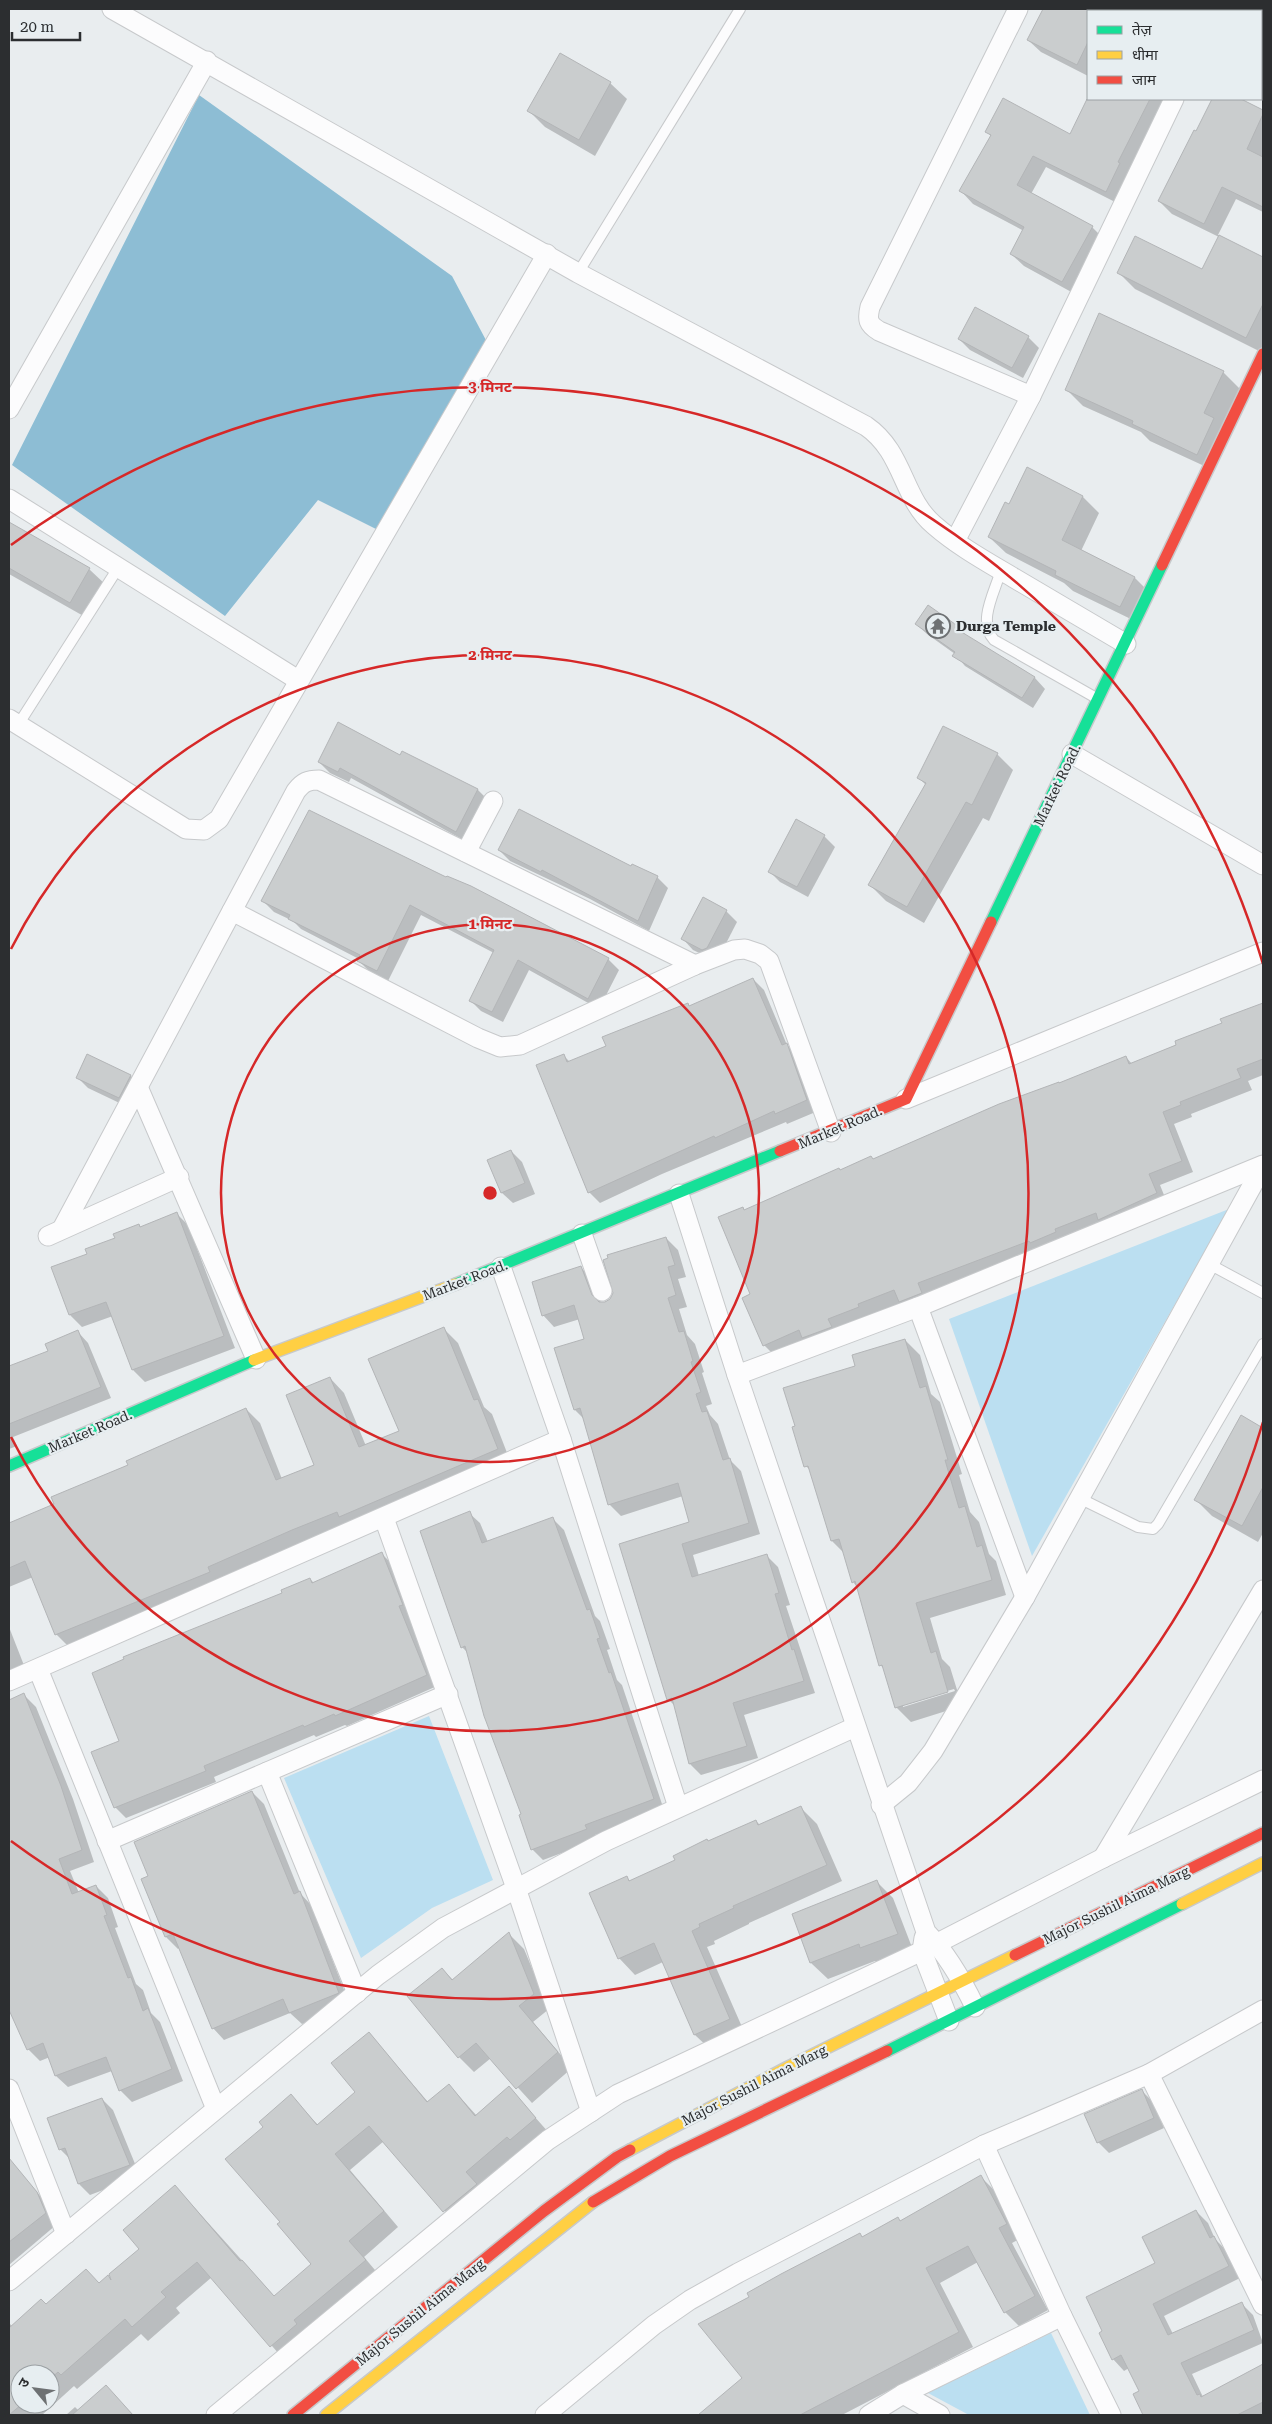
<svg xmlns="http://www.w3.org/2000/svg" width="1272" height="2424" viewBox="0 0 1272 2424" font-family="'Roboto Serif','Noto Sans Devanagari',serif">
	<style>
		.green { fill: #bbdff1 }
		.water { fill: #8dbdd4 }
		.shadow { fill: #0003; fill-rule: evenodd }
		.building { fill: #cacdce; stroke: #b3b5b7 }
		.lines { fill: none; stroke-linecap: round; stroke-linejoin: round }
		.lane-casing { stroke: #c7c9cb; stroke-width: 12 }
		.street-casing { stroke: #c7c9cb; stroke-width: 21 }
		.fast-casing { stroke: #c7c9cb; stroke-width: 14 }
		.slow-casing { stroke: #c7c9cb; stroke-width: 14 }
		.jam-casing { stroke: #c7c9cb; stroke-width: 14 }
		.lane { stroke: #fcfcfd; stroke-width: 10 }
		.street { stroke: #fcfcfd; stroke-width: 19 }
		.fast { stroke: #16e098; stroke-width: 11 }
		.slow { stroke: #ffcf43; stroke-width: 11 }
		.jam { stroke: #f24e42; stroke-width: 11 }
		.ring { fill: none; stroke: #d62828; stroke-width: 2.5 }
		.labels { text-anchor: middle; stroke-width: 4.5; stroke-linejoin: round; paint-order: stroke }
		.poi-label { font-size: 14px; font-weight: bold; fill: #2c2e30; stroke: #e7eef1; text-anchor: start }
		.street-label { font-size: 14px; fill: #2c2e30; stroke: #e7eef1 }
		.centre { fill: #d62828; stroke: #e7eef1; stroke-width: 2.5 }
		.ring-label { font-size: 15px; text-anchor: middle; font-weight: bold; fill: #d62828; stroke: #e7eef1; stroke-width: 4.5; stroke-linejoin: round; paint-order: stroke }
	</style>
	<rect width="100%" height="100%" fill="#e9edef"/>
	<g class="green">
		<polygon points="1229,1209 1032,1556 949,1319"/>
		<polygon points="429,1716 493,1880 432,1908 361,1958 284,1778"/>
		<polygon points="1051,2333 1090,2415 969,2415 928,2393"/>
	</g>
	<polygon class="water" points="199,95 452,276 488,344 382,532 318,500 225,616 12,465"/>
	<g class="shadow">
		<polygon points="1044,9 1214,9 1213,11 1088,11 1088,76 1041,52 1028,40"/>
		<polygon points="1241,9 1248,9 1253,11 1240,11"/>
		<polygon points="1261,15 1263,16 1263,72 1261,71"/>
		<polygon points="610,83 627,99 595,156 545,127 529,111"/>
		<polygon points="1089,99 1171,99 1119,204 1046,167 1031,194 1092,227 1104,239 1075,294 1024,266 1011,254 1024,231 973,204 961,191 991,136 986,131 1070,136"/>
		<polygon points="1214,99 1238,99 1263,111 1263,212 1236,199 1218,235 1263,258 1263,353 1135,289 1118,272 1203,270 1219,237 1172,214 1159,201"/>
		<polygon points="1028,337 1039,348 1023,378 970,350 959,339"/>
		<polygon points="1223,372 1240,389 1213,470 1150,441 1141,432 1083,406 1066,389"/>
		<polygon points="1027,469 1083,497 1099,513 1081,551 1135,578 1151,594 1137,622 1073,591 1064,583 1006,553 989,537 1009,505"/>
		<polygon points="9,524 89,569 106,585 87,618 9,574"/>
		<polygon points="916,624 961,630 969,638 1035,678 1045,689 1033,708 965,666 955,654 927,634"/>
		<polygon points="997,754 1013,770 989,821 983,818 924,923 886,901 870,885 926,785 919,778"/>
		<polygon points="400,756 478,790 488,800 467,842 351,778 349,782 330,773 319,762"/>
		<polygon points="824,836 835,847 808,897 780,882 769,871"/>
		<polygon points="499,850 632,868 657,877 668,888 649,931 590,899 510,861"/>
		<polygon points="446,879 470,888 608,959 619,970 599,1009 529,970 503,1022 481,1011 470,1000 494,953 421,915 388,981 369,971 358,960 359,959 301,929 293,921 274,912 263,901"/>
		<polygon points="704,899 726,911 737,922 718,959 714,960 693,950 683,939"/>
		<polygon points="753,979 764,990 787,1045 798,1056 818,1111 787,1124 786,1122 662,1174 600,1203 589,1192 563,1055 570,1062 607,1046 688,1004 690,1007"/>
		<polygon points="1263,1004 1263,1075 1248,1081 1252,1090 1191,1114 1192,1117 1174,1124 1193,1172 1160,1185 1168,1205 776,1357 764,1345 752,1294 742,1208 745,1211 841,1171 873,1160 1126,1057 1132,1064 1224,1024 1222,1019"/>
		<polygon points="87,1056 131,1076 141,1087 130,1108 88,1088 77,1077"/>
		<polygon points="511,1151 522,1162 535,1194 513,1203 502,1193 489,1161"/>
		<polygon points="176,1213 188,1225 235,1348 145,1382 133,1370 113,1316 82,1327 70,1315 88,1255 139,1226 141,1228"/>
		<polygon points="666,1238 678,1250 686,1277 678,1279 687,1307 679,1309 687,1335 695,1344 704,1372 702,1373 712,1404 706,1406 710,1415 718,1424 730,1460 741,1471 760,1534 693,1555 699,1576 766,1555 778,1567 790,1605 786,1606 815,1693 744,1715 758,1758 701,1775 690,1764 675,1706 668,1699 621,1545 691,1523 683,1496 621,1516 609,1504 585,1420 575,1410 586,1340 580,1319 554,1327 543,1315 581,1268 593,1279 601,1303 611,1300"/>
		<polygon points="444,1329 458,1343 484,1407 492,1414 511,1463 70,1648 56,1634 33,1577 9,1587 9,1521 11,1523 56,1505 129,1466 246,1409 260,1423 282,1479 315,1465 330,1378 344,1393 366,1446 400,1431"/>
		<polygon points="78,1332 88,1343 111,1398 13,1437 17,1446 9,1449 9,1368 50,1352"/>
		<path d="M905,1340L920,1355L931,1394L940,1402L962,1474L959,1475L970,1512L979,1522L989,1554L996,1561L1006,1595L930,1618L942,1659L950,1667L962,1706L911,1722L896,1707L885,1669L880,1665L858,1588L853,1582L844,1553L832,1541L812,1472L806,1466L857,1367ZM954,1689L955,1691L903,1707V1704Z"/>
		<polygon points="1241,1417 1263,1429 1263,1533 1258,1542 1212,1516 1195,1499"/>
		<polygon points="469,1513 480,1523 488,1542 553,1519 564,1530 595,1616 600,1621 610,1649 607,1650 617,1680 622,1685 664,1810 595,1835 597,1840 543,1860 532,1849 523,1815 469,1654 462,1647"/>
		<polygon points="382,1554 393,1565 413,1616 409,1617 437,1686 347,1726 345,1725 316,1737 314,1735 214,1777 216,1782 126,1818 115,1807 121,1741 284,1594 310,1579 314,1583"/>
		<polygon points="9,1627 27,1673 9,1680"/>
		<polygon points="24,1695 36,1707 73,1799 94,1862 70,1871 79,1893 96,1886 108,1898 118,1927 115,1928 136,1984 143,1990 151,2013 160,2022 183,2081 132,2102 120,2090 112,2071 68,2087 56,2076 50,2057 40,2061 28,2049 9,2006 9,1850 25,1844 9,1801 9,1701"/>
		<polygon points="252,1792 264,1804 300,1893 311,1905 350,2005 302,2024 290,2013 224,2040 213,2028 180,1947 178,1949 166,1937 142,1880 150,1877"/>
		<polygon points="801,1808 817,1824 842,1881 749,1923 749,1924 714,1941 715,1944 707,1947 746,2036 712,2051 695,2035 663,1962 635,1975 619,1958 627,1878 631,1882 756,1821 760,1825"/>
		<polygon points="877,1882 893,1898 913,1950 878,1964 875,1961 828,1979 811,1963 793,1915"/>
		<polygon points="509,1934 524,1949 549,2009 533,2022 572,2068 532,2103 491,2058 474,2072 459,2057 442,1969 453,1980"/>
		<path d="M369,2033L428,2102L449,2085L477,2116L509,2088L550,2134L480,2188L491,2200L459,2227L384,2141L350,2170L398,2227L364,2257L380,2276L286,2362L212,2277L176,2308L180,2313L148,2341L141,2334L77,2389L74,2386L42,2415H9V2323L12,2326L46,2305L100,2284H114L141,2249L175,2186L275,2297L313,2264L282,2222L265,2127L291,2096L318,2125L356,2092ZM20,2374H50V2404H20Z"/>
		<polygon points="1142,2091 1153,2102 1164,2128 1109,2153 1098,2142"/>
		<polygon points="102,2099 113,2110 140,2176 90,2195 79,2184 70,2159 60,2149"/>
		<polygon points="11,2162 48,2205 56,2225 9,2265 9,2164"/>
		<polygon points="981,2177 995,2191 1021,2238 1012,2243 1048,2310 1019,2326 1005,2312 978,2262 940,2283 973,2347 842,2415 700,2415 744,2378 863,2238 901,2222"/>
		<polygon points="1196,2211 1208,2223 1215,2239 1225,2249 1240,2278 1164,2316 1173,2334 1242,2304 1253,2315 1263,2343 1192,2374 1203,2397 1263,2366 1263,2415 1145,2415 1134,2395 1141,2391 1129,2368 1124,2371 1113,2359 1157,2264"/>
		<polygon points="106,2387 133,2415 66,2415 75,2407 79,2411"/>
	</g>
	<g class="building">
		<polygon points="1043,9 1088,9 1088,42 1077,65 1027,40"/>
		<polygon points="560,53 611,82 579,140 527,111"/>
		<polygon points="1003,98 1070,134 1087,99 1150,99 1118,162 1120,163 1106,192 1033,156 1017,185 1093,226 1062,282 1010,254 1024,227 959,191 991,135 985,132"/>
		<polygon points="1212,99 1241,99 1263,110 1263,114 1247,149 1263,157 1263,207 1222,187 1204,224 1158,201 1194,130 1196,131"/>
		<polygon points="1219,235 1263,257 1263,304 1246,338 1117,273 1135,236 1202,269"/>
		<polygon points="975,307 1029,336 1012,368 958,339"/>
		<polygon points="1099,313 1224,371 1204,413 1214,418 1197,455 1132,424 1133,421 1065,390"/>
		<polygon points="1027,467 1083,496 1062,540 1135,577 1120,607 1055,575 1056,571 988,537 1005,502 1009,504"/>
		<polygon points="9,522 90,568 70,603 9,568"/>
		<polygon points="928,605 962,629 960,631 1035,677 1022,698 952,656 955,652 915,624"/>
		<polygon points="338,722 400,755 402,751 478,789 456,832 340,768 338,772 318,762"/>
		<polygon points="943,726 998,753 972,805 966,802 907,907 868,885 926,783 917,778"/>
		<polygon points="519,809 631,866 632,864 658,876 638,921 542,870 541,872 498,850"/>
		<polygon points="309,810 446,877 447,876 471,886 609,958 588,999 518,960 492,1012 469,1001 494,950 410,905 377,971 357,961 360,955 288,919 290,915 261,901"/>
		<polygon points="796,819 825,835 797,887 768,872"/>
		<polygon points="703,897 727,910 707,948 702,950 681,939"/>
		<polygon points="753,978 782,1045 787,1043 807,1100 775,1114 774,1111 715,1138 714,1136 588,1193 536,1065 564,1054 567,1062 606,1046 602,1037 688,1003 689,1006"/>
		<polygon points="1263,1003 1263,1059 1237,1069 1241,1078 1180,1102 1181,1105 1163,1112 1182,1161 1149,1174 1157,1193 1098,1220 1096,1213 1055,1229 1056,1232 1030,1243 1029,1241 918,1283 922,1293 899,1302 894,1290 858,1304 859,1307 828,1319 832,1327 802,1338 799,1330 763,1346 742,1298 750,1294 718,1217 743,1207 744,1210 839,1168 840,1170 871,1156 873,1159 999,1104 1059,1082 1059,1083 1126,1056 1129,1064 1176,1045 1175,1041 1222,1023 1220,1019"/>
		<polygon points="87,1054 131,1075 119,1098 76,1078"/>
		<polygon points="511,1150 525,1183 501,1193 487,1160"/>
		<polygon points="177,1212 224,1336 132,1370 106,1302 69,1315 51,1267 87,1254 85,1249 115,1238 113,1234 139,1224 140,1227"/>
		<polygon points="666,1237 675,1265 668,1267 676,1295 668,1298 679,1332 684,1331 693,1361 691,1362 701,1392 696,1394 702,1412 707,1411 723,1460 730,1458 749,1523 682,1544 692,1577 767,1554 779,1593 775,1594 792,1650 794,1649 804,1681 733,1703 747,1746 689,1764 672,1698 667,1700 619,1544 689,1522 678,1483 608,1505 580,1408 574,1410 554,1348 584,1339 574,1305 542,1316 532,1282 581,1266 592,1295 599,1302 605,1302 610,1299 613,1293 603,1260 608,1258 607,1255"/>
		<polygon points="444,1327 474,1400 478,1399 498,1449 339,1517 337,1512 292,1530 208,1567 210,1572 55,1635 25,1561 9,1568 9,1523 54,1504 51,1497 128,1465 126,1461 246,1408 276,1480 314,1465 286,1395 330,1377 359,1447 399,1431 368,1359"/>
		<polygon points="78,1330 101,1387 9,1424 9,1366 48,1351 45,1344"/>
		<polygon points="905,1339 920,1388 926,1386 948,1460 945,1460 959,1508 965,1506 977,1547 982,1545 992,1580 916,1603 931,1653 936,1651 948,1692 895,1708 882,1665 879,1666 855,1581 852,1583 839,1539 831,1541 808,1466 804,1467 792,1427 795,1426 783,1388 855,1366 852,1355"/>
		<polygon points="1241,1415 1263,1428 1263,1487 1242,1526 1194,1500"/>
		<polygon points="470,1511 482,1543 553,1517 587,1610 590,1609 600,1638 597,1639 609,1673 611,1672 654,1799 585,1825 587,1829 531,1850 519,1815 521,1814 484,1716 465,1646 461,1648 420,1531"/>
		<polygon points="382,1552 403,1605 399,1606 427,1675 335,1716 334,1714 304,1727 303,1725 204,1766 206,1771 114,1808 91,1752 119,1741 92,1673 124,1659 123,1657 282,1593 281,1590 310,1578 312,1583"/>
		<polygon points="24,1693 61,1786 82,1850 59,1859 72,1894 96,1885 107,1915 104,1916 128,1978 131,1977 143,2011 148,2008 172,2069 119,2091 106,2057 55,2076 43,2043 27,2050 9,2010 9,1700"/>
		<polygon points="252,1791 294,1894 300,1891 339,1993 289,2013 283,1999 212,2029 173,1934 165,1937 141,1879 148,1876 134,1842"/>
		<polygon points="801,1806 827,1865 733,1906 734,1908 699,1924 700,1927 692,1931 730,2019 694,2035 654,1943 618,1959 589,1893 627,1876 629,1881 675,1860 673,1856 707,1839 708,1841 756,1820 758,1825"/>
		<polygon points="877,1880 898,1934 860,1948 859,1944 810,1963 792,1914"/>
		<polygon points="509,1932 534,1994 519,2006 558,2052 516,2089 476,2043 458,2058 407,1996 442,1968 452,1980"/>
		<polygon points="369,2032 427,2102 449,2084 475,2116 509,2086 536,2118 510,2140 507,2137 466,2172 477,2184 443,2212 369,2126 335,2154 384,2211 349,2241 366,2260 294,2320 297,2324 270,2347 197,2262 161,2292 166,2297 132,2327 125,2319 61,2375 58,2372 50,2379 50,2374 20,2374 20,2404 22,2404 9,2415 9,2328 41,2299 46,2304 86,2269 99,2283 108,2275 111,2280 109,2274 139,2249 123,2230 175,2185 240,2261 242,2260 274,2296 311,2264 277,2224 280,2222 225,2159 263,2127 259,2122 291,2094 317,2125 355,2092 331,2063"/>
		<polygon points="1142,2089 1154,2118 1097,2143 1084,2114"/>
		<polygon points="102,2098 130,2165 78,2184 65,2148 59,2150 47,2118"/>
		<polygon points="9,2158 37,2192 46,2213 9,2242"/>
		<polygon points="981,2175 1007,2224 999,2228 1035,2296 1004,2313 968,2246 926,2268 959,2332 800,2415 698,2415 742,2378 698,2324 749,2297 747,2293 781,2274 860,2233 862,2237 898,2217 900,2221"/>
		<polygon points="1196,2210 1210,2238 1214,2236 1229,2266 1153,2304 1168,2335 1242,2302 1254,2330 1181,2363 1197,2395 1200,2394 1201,2397 1263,2364 1263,2402 1237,2415 1143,2415 1133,2394 1139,2391 1121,2355 1112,2360 1099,2333 1102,2331 1086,2297 1155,2263 1142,2237"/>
		<polygon points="106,2385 133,2415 72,2415"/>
	</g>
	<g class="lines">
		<defs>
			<g id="lane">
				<polyline points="578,273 740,9"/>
				<path d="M1001,570C995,592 977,621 994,640L1098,699"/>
				<polyline points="18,725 118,568"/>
				<polyline points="1209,1264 1263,1293"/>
				<polyline points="1079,1498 1138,1527 1153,1529 1158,1524 1263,1344"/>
			</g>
			<g id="street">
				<path d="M112,9L578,273L866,426C904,452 902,498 934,525C958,546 987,562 1014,578C1051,600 1089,622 1126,644"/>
				<path d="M1018,9L870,307C867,320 868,324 879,331L1031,396"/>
				<polyline points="1216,11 1217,9"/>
				<polyline points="9,409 207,61"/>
				<polyline points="9,499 298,680"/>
				<polyline points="955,541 1031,396 1174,99"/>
				<polyline points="9,719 186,829 204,830 219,819 547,254"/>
				<polyline points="1072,754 1263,865"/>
				<polyline points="466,852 493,801"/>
				<polyline points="232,911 478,1038 500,1047 520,1045 695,965 734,950 745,949 760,954 769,961 831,1132"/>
				<polyline points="138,1087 256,1359"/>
				<polyline points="906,1099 1263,952"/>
				<path d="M679,1194L737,1375L926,1932C947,1954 962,1980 975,2007"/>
				<path d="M62,1229L296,791C303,782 308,780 319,780L695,965"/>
				<polyline points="582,1234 602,1291"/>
				<polyline points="48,1236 179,1177"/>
				<polyline points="501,1267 561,1439 678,1807"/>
				<polyline points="918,1307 1025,1597"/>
				<polyline points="737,1375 918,1307 1263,1165"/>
				<polyline points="384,1518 516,1888 591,2112"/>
				<polyline points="38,1669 216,2109"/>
				<polyline points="9,1681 561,1439"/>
				<polyline points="267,1772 357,1993"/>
				<polyline points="881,1805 908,1783 933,1751 1025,1597 1263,1166"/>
				<polyline points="107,1841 448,1694"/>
				<polyline points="1103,1858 1263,1590"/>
				<polyline points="924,1938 922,1951 949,2021"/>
				<polyline points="1149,2074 1263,2305"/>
				<polyline points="9,2089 66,2234"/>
				<polyline points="984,2145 1062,2316 1111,2415"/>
				<polyline points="9,2281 378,1975 443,1928 606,1841 855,1727"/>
				<polyline points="903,2394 940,2415"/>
				<polyline points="216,2415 548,2140 618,2094 922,1951 1103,1858 1263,1780"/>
				<polyline points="545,2415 654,2325 690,2300 738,2273 984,2145 1149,2074 1263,2010"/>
				<polyline points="869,2415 903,2394 1062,2316"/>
			</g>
			<g id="fast">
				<polyline points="991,922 1162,565"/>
				<polyline points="456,1284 780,1151"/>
				<polyline points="9,1466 254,1360"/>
				<polyline points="887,2051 1182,1904"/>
			</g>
			<g id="slow">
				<polyline points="254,1360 456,1284"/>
				<polyline points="1182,1904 1263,1863"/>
				<polyline points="630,2150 788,2067 1015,1955"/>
				<polyline points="326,2415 593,2202"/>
			</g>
			<g id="jam">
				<polyline points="1162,565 1263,354"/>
				<polyline points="780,1151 906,1099 991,922"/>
				<polyline points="1015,1955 1263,1833"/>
				<polyline points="593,2202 670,2156 887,2051"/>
				<polyline points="293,2415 544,2211 617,2157 630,2150"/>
			</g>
		</defs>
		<use href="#lane" class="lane-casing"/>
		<use href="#street" class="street-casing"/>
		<use href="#fast" class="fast-casing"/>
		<use href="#slow" class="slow-casing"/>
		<use href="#jam" class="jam-casing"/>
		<use href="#lane" class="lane"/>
		<use href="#street" class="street"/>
		<use href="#fast" class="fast"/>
		<use href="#slow" class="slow"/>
		<use href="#jam" class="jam"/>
	</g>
	<g class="ring">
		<circle cx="490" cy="1193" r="269"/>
		<path d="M11 949A538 538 0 1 1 11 1437"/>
		<path d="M1263 1422A806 806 0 0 1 11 1841M11 545A806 806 0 0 1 1263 964"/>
	</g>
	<defs>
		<symbol id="temple-ring" viewBox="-11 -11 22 22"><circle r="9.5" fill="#e7eef1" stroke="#6e7173" stroke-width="1.5"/><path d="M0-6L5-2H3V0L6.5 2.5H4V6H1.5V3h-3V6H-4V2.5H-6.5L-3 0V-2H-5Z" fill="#6e7173"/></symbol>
	</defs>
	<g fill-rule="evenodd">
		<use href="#temple-ring" x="924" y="612" width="28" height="28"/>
	</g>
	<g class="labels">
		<g class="poi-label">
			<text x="956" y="631">Durga Temple</text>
		</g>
		<g class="street-label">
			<text transform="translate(1057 785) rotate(-64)" y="5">Market Road.</text>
			<text transform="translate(840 1127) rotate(-23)" y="5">Market Road.</text>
			<text transform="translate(465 1280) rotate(-21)" y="5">Market Road.</text>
			<text transform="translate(90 1431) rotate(-23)" y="5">Market Road.</text>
			<text transform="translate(1116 1905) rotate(-26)" y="5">Major Sushil Aima Marg</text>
			<text transform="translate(754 2085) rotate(-27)" y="5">Major Sushil Aima Marg</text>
			<text transform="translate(420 2312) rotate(-39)" y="5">Major Sushil Aima Marg</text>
		</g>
	</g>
	<circle cx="490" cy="1193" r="8" class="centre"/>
	<g class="ring-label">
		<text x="490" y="392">3 मिनट</text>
		<text x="490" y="660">2 मिनट</text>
		<text x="490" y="929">1 मिनट</text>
	</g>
	<rect width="1272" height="2424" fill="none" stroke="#2c2e30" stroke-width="20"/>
	<rect x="1087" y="10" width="175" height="90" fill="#e7eef1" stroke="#9ca1a4"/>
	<rect x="1097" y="26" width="25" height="8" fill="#16e098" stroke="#9ca1a4"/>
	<text x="1132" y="35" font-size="15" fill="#2c2e30">तेज़</text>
	<rect x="1097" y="51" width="25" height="8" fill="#ffcf43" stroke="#9ca1a4"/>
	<text x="1132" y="60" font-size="15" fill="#2c2e30">धीमा</text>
	<rect x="1097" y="76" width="25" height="8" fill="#f24e42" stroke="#9ca1a4"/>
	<text x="1132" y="85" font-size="15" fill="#2c2e30">जाम</text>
	<g transform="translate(35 2389) rotate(299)"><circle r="24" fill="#e7eef1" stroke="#9ca1a4"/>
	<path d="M0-4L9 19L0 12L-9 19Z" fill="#6e7173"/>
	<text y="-8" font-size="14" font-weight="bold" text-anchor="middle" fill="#2c2e30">उ</text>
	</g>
	<path d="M12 32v8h68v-8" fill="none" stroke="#2c2e30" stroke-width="2.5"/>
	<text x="20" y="32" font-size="15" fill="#2c2e30" stroke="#e7eef1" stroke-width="4" paint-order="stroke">20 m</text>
</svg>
